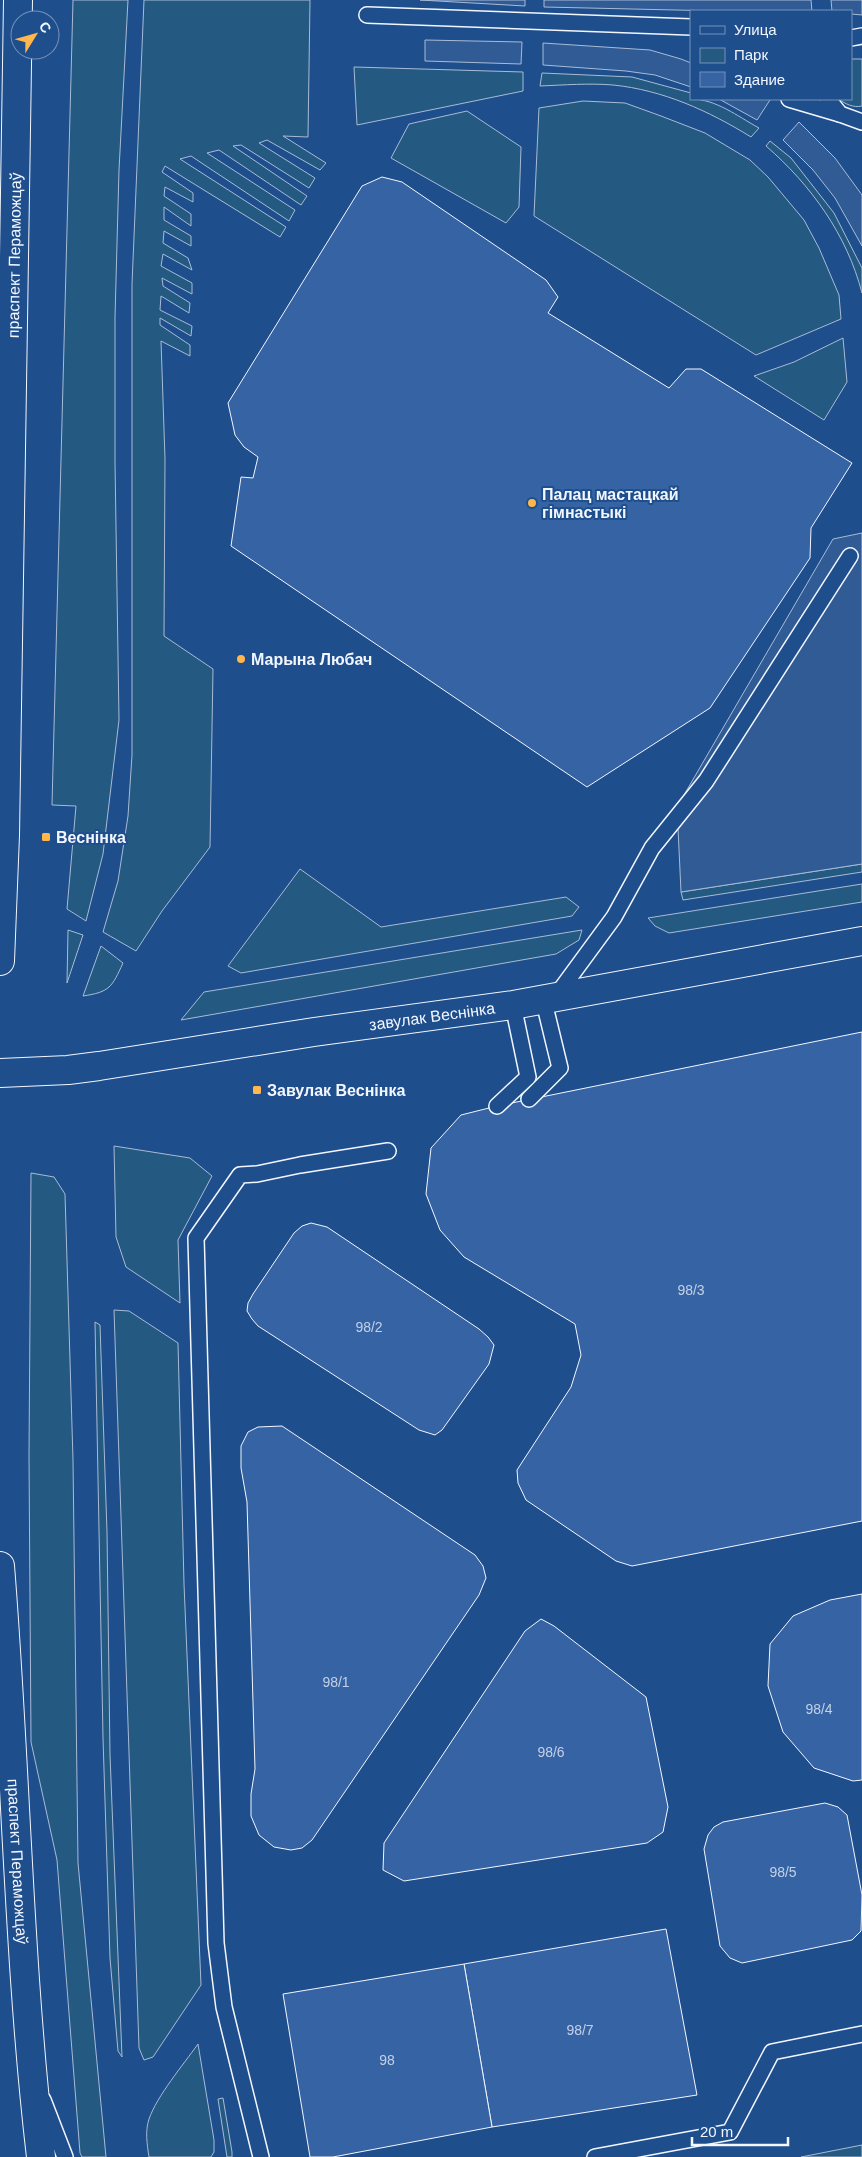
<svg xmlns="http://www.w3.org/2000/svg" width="862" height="2157" viewBox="0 0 862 2157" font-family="Helvetica,sans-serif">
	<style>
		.green { fill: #245a82; stroke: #a8bbd7 }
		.parking { fill: #305b95; stroke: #a8bbd7 }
		.building { fill: #3563a3; stroke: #f2f6ff }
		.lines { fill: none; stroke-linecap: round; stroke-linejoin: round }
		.service-casing { stroke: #f2f6ff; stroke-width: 18 }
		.minor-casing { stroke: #f2f6ff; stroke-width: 30 }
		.primary-casing { stroke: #f2f6ff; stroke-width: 30 }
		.service { stroke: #1f4e8c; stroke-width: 15 }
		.minor { stroke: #1f4e8c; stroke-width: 28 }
		.primary { stroke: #1f4e8c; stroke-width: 28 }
		.poi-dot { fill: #ffb74d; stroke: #1f4e8c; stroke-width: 2 }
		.labels { text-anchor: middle; stroke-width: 4; stroke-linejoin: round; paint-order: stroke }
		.number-label { font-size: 14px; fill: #c3d1e8 }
		.street-label { font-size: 16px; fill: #f2f6ff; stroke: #1f4e8c }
		.poi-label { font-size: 16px; font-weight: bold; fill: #f2f6ff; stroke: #1f4e8c; text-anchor: start }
	</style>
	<rect width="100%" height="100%" fill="#1f4e8c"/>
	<g class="green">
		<polygon points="73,0 128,0 119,170 115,318 115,462 119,720 103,854 86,921 67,909 76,806 52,805"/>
		<polygon points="144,0 310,0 308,137 283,136 326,163 320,170 267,140 259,143 315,178 309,188 241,145 233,146 307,196 301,205 219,150 207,153 295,210 289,221 191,156 180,159 286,227 280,237 165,166 162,172 193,193 193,202 165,187 164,196 191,214 191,226 164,207 164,220 191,236 191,246 164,231 163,243 188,258 192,270 163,254 161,266 192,283 192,294 162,278 163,286 190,303 189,313 161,296 160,310 192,326 191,336 160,318 160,325 190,345 190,356 161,341 165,459 164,636 213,669 210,847 162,911 136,951 103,932 118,881 128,816 132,755 132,284"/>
		<path d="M851,59H862V106C853,108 846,104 838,99H851Z"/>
		<polygon points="354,67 523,72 523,91 357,125"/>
		<path d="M542,73L632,77L691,93V99C716,99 737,116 759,128L751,137C709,111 663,90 613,85C589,83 564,85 540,86Z"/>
		<polygon points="583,101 625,103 661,116 705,133 750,160 768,177 804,220 819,248 839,295 841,319 756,355 534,216 539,108"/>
		<polygon points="467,111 521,147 519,207 506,223 391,158 409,124"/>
		<path d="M770,141L791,158L834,213L862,268V293C847,235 811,185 766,146Z"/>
		<polygon points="843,338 847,382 824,420 754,376 794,362"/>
		<polygon points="862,864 862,872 683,900 681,892"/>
		<polygon points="300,869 381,927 566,897 579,907 572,916 241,973 228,966"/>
		<polygon points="862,884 862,902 669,933 655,926 648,918"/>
		<polygon points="68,930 83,935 67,983"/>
		<polygon points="582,930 579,940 556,954 181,1020 204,992"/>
		<path d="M101,946L123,963C112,987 110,992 83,996Z"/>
		<polygon points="114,1146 190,1158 212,1176 178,1240 180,1303 126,1267 116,1237"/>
		<polygon points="31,1173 54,1177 65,1194 73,1460 78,1863 106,2157 82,2157 80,2153 57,1860 31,1742 29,1456"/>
		<polygon points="114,1310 129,1311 178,1343 184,1584 201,1985 153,2057 144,2060 139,2048"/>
		<polygon points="95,1322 100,1325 107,1532 110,1755 122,2057 118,2051 110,1958 103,1738"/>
		<path d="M198,2044L214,2140V2152L211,2157H149C147,2144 145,2131 149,2119C157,2096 183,2065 198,2044Z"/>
		<polygon points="223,2098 232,2152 232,2157 227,2157 218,2099"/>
		<polygon points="862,2145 862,2157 801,2157"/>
	</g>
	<g class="parking">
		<polygon points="420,0 525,0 525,6"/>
		<polygon points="544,0 811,0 812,11 720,11 544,7"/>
		<polygon points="831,0 862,0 862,15 851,14 851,11 832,11"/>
		<polygon points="425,40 522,42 521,64 425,61"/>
		<polygon points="543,43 650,50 681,59 691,63 691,87 655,75 626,71 543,65"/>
		<polygon points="719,99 767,99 770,100 757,120"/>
		<polygon points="799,122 835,158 862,195 862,246 835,198 813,170 783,140"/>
		<polygon points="862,533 862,864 681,892 677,807 833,539"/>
	</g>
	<g class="building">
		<polygon points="382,177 402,182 546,280 558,297 548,313 669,388 686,369 701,369 852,463 811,528 810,558 710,708 587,787 231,546 241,477 253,478 258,457 244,447 235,435 228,403 362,186"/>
		<polygon points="862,1032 862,1521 632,1566 616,1561 526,1500 518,1483 517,1470 571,1387 581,1355 575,1324 464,1257 440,1230 426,1194 431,1148 461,1115 497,1106"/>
		<polygon points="311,1223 327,1227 479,1329 488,1337 494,1345 489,1364 442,1430 435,1435 419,1430 258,1326 252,1319 247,1311 248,1303 253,1294 294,1233 302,1226"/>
		<polygon points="282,1426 475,1555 483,1566 486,1578 479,1595 312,1840 302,1848 291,1850 274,1847 259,1835 251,1816 251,1794 255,1769 247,1502 241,1468 241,1446 248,1432 258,1427"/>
		<polygon points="862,1594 862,1780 853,1781 814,1768 783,1732 768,1686 770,1644 793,1616 830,1600"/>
		<polygon points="541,1619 554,1626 646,1697 668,1807 663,1832 647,1843 404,1881 383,1870 384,1843 525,1631"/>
		<polygon points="825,1803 838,1807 847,1815 862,1895 861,1931 852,1940 742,1963 730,1958 720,1946 704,1849 708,1835 714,1827 723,1822"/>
		<polygon points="666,1929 697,2095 492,2127 464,1964"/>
		<polygon points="464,1964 492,2127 333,2157 310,2157 283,1994"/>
	</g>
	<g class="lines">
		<defs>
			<g id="service">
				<polyline points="367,15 691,27"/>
				<polyline points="851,38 862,36"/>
				<polyline points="789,99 840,114"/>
				<polyline points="828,99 840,114 862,122"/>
				<polyline points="556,996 614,917 652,848 706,781 850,556"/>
				<polyline points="529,1099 560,1068 543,998"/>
				<polyline points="497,1106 528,1077 513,1005"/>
				<polyline points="43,2100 65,2157"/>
				<polyline points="261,2157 224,2007 216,1943 196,1238 240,1175 257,1174 300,1165 388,1151"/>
				<polyline points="595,2157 730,2132 772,2052 862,2034"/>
			</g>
			<g id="minor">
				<path id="s1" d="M0,1073L68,1070L99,1066L314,1032L513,1005L862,941"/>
			</g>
			<g id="primary">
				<path id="s2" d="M0,961L5,835L18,0"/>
				<path id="s3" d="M0,1566C16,1763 18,1961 41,2157"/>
			</g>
		</defs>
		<use href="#service" class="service-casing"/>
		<use href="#minor" class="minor-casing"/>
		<use href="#primary" class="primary-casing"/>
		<use href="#service" class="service"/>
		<use href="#minor" class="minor"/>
		<use href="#primary" class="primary"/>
	</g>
	<g class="poi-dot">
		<circle cx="532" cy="503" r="5"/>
		<circle cx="241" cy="659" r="5"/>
		<rect x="41" y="832" width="10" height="10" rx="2.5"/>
		<rect x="252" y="1085" width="10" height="10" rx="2.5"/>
	</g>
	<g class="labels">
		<g class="number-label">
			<text x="691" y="1295">98/3</text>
			<text x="369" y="1332">98/2</text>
			<text x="336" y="1687">98/1</text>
			<text x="819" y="1714">98/4</text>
			<text x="551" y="1757">98/6</text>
			<text x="783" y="1877">98/5</text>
			<text x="580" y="2035">98/7</text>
			<text x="387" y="2065">98</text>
		</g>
		<g class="street-label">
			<text dy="6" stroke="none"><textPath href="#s2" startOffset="706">праспект Пераможцаў</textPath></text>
			<text dy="6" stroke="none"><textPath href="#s1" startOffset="436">завулак Веснінка</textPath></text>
			<text dy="6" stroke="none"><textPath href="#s3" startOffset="296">праспект Пераможцаў</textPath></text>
		</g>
		<g class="poi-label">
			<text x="542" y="500">Палац мастацкай<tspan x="542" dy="18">гімнастыкі</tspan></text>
			<text x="251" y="665">Марына Любач</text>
			<text x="56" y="843">Веснінка</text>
			<text x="267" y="1096">Завулак Веснінка</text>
		</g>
	</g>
	<rect x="690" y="10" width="162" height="90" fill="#1f4e8c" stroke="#7391ba"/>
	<rect x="700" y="26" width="25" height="8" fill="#1f4e8c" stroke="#7391ba"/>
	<text x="734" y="35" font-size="15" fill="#f2f6ff">Улица</text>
	<rect x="700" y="48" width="25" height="15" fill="#245a82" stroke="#7391ba"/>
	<text x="734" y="60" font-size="15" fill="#f2f6ff">Парк</text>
	<rect x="700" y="72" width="25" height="15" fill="#3563a3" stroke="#7391ba"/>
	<text x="734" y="85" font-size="15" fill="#f2f6ff">Здание</text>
	<g transform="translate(35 35) rotate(53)"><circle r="24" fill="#1f4e8c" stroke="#7391ba"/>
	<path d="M0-4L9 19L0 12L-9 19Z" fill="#ffb74d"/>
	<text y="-8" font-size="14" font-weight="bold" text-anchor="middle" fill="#f2f6ff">С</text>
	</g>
	<path d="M692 2137v8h96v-8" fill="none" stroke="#f2f6ff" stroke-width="2.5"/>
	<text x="700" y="2137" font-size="15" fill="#f2f6ff" stroke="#1f4e8c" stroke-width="4" paint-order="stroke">20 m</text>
</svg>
